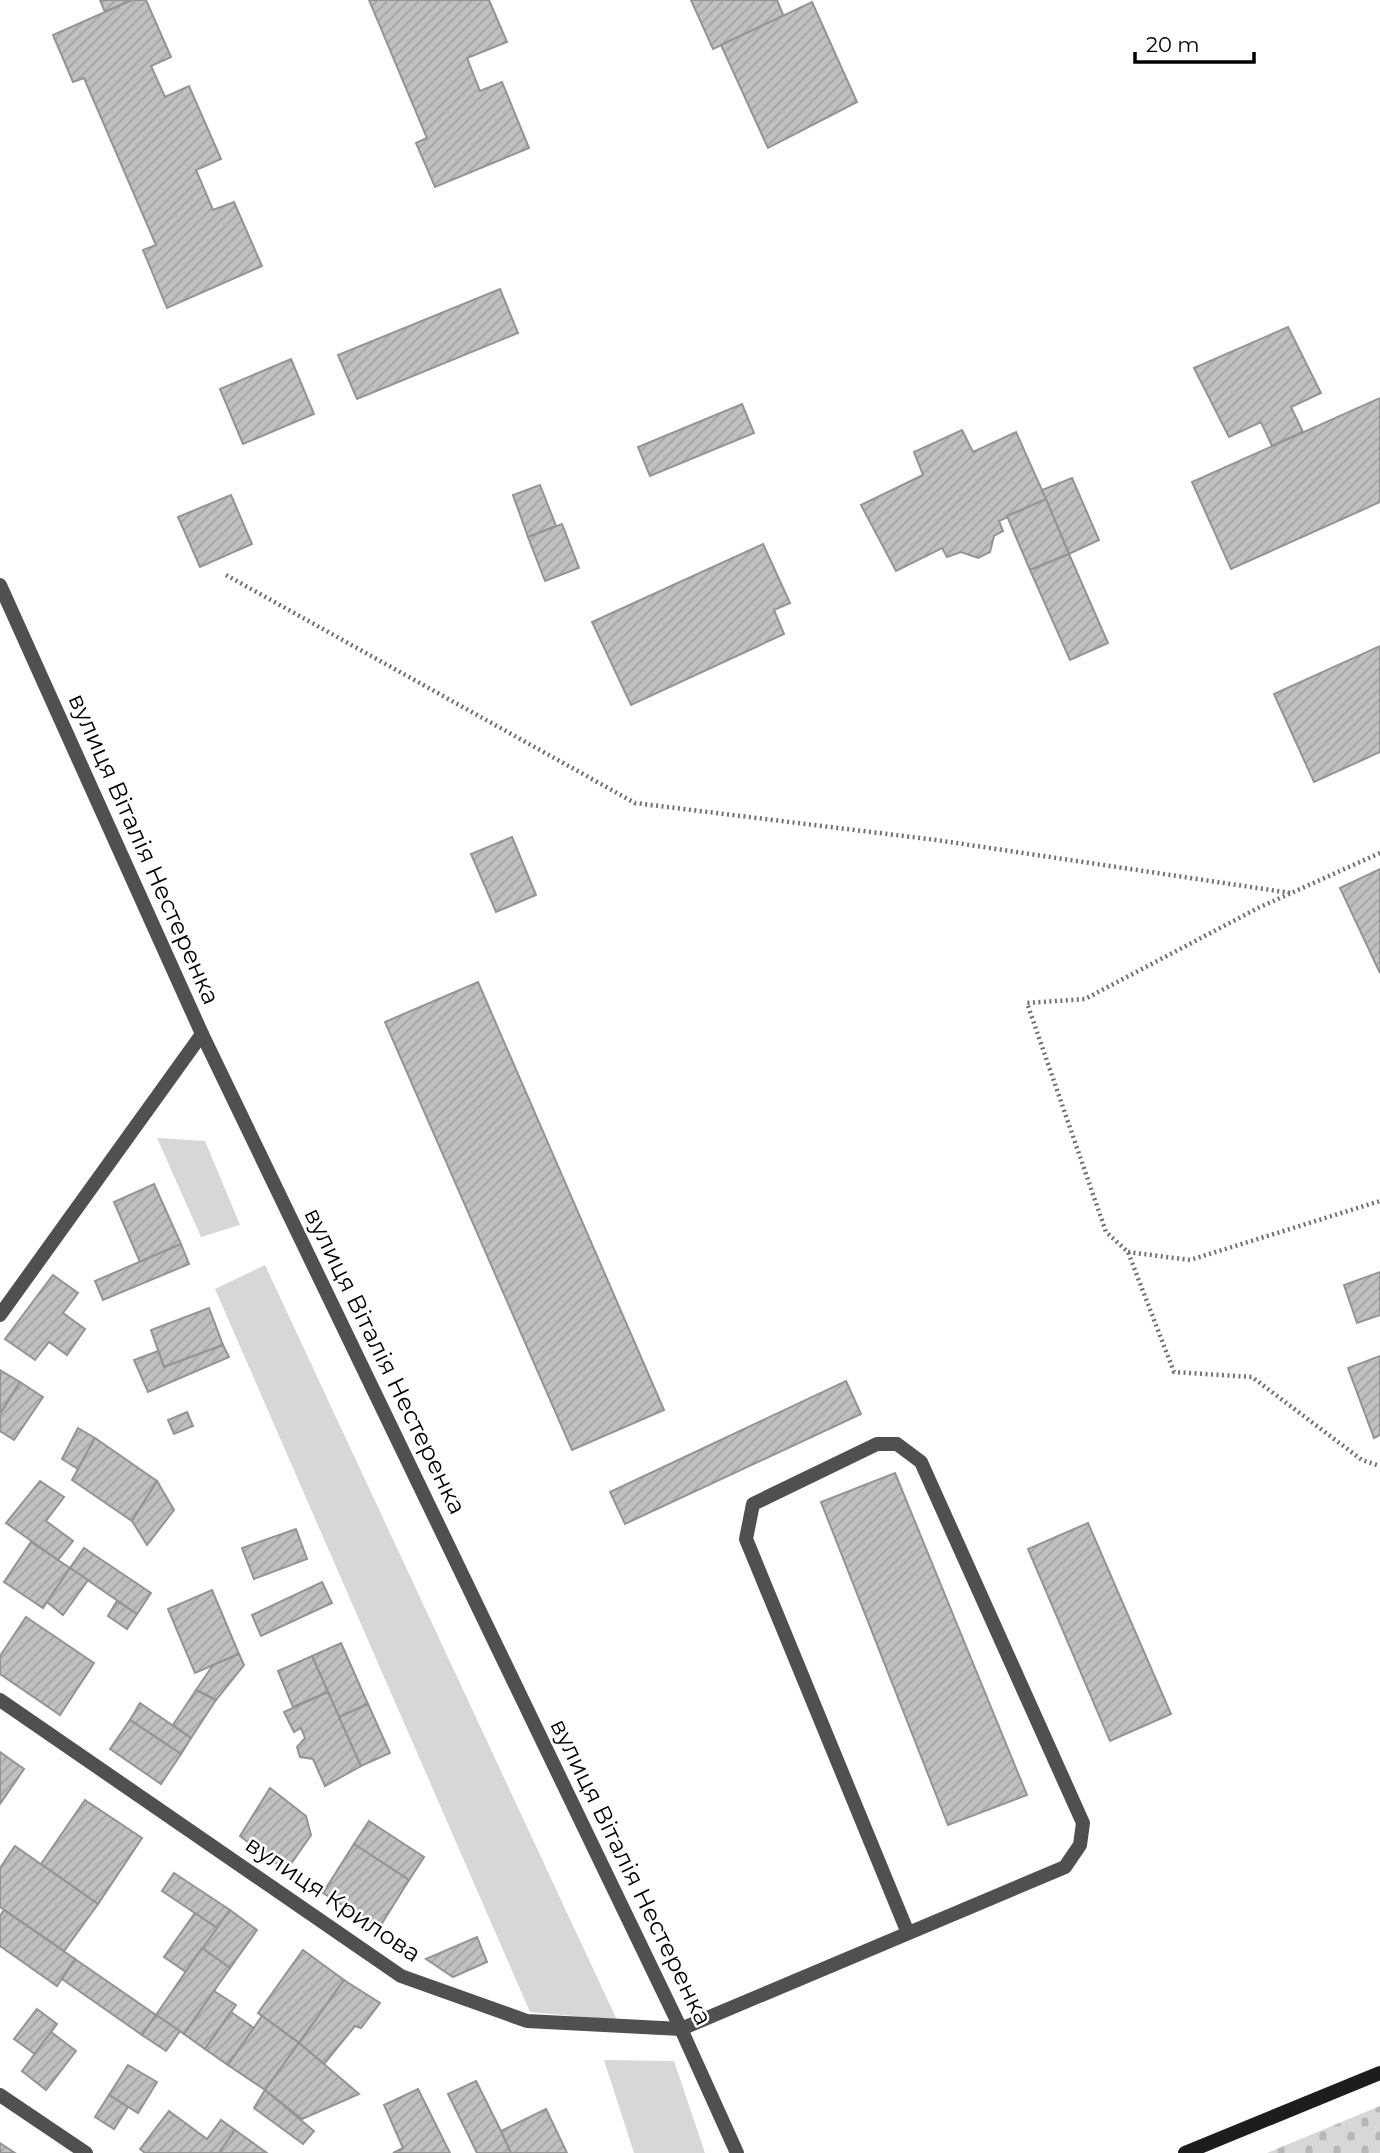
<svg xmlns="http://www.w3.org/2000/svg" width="1380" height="2153" viewBox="0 0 1380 2153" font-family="Montserrat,sans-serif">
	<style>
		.grass { fill: #d7d7d7 }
		.cemetery { fill: url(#cemetery-stones) }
		.building { fill: url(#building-hatch); stroke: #949494; stroke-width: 2 }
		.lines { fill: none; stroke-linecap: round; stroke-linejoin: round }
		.path { stroke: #727272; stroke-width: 4.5; stroke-dasharray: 2 3.5; stroke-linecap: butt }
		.lane { stroke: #505050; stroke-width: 14 }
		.street { stroke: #505050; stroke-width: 14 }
		.secondary { stroke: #1d1d1d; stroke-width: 14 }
		.labels { text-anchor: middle; stroke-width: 5; stroke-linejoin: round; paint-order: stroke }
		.street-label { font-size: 24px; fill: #000; stroke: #fff }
	</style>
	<defs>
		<pattern id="cemetery-stones" width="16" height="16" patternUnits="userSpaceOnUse" patternTransform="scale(1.75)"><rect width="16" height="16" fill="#d7d7d7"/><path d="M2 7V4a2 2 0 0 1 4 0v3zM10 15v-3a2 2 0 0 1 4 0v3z" fill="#b7b7b7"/></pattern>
		<pattern id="building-hatch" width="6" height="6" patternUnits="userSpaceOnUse" patternTransform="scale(1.75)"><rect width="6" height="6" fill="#c0c0c0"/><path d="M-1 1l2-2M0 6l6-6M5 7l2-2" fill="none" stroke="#a3a3a3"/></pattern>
	</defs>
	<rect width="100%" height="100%" fill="#fff"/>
	<g class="grass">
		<polygon points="157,1138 205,1141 240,1225 201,1237"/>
		<polygon points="265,1265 617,2020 530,2012 215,1289"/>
		<polygon points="604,2060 674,2061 705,2153 634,2153"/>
	</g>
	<polygon class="cemetery" points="1380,2106 1380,2153 1267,2153"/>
	<g class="building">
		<polygon points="100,0 132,0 105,12"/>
		<polygon points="132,0 146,0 171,57 151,66 165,97 189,86 221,159 196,170 213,210 234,202 262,266 167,308 143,250 156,245 84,78 73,82 53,35"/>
		<polygon points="369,0 489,0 507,42 467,58 480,91 502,82 529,148 435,187 416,143 427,138"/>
		<polygon points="691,0 777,0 784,17 713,49"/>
		<polygon points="812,2 857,102 768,148 721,45"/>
		<polygon points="500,289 518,333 357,399 338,355"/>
		<polygon points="1288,327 1321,393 1291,407 1303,432 1272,446 1261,422 1229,437 1194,368"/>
		<polygon points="291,359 314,414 243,444 220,389"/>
		<polygon points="1380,398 1380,502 1231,569 1192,482"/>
		<polygon points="742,404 754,433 650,476 638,447"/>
		<polygon points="962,430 973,452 1016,432 1046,499 999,521 1003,531 994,536 990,552 978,558 961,552 947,557 942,548 896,571 861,505 923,475 914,452"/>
		<polygon points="1072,478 1099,540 1069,554 1042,490"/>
		<polygon points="540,485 556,526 528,537 513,495"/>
		<polygon points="231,495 252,544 200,567 178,517"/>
		<polygon points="1046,499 1069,554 1030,570 1007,516"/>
		<polygon points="562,524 579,568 545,581 528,537"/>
		<polygon points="763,544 790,603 774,610 784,634 631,705 592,622"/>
		<polygon points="1069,554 1108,643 1070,660 1030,570"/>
		<polygon points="1380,646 1380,752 1314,782 1274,694"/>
		<polygon points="512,837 536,895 496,912 471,854"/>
		<polygon points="1380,869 1380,973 1340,888"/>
		<polygon points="478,982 664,1410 572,1450 385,1022"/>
		<polygon points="154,1184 181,1244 140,1262 114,1202"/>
		<polygon points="181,1244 189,1264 103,1300 95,1281"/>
		<polygon points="1380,1272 1380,1315 1357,1323 1344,1285"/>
		<polygon points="53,1275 78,1293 63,1313 85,1329 67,1355 49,1342 35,1360 5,1339"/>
		<polygon points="209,1308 223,1345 164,1367 151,1330"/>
		<polygon points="223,1345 229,1357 148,1392 134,1360 158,1351 164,1367"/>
		<polygon points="1380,1356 1380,1435 1374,1438 1348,1368"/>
		<polygon points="0,1370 20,1382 0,1414"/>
		<polygon points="846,1381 861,1414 625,1524 610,1492"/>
		<polygon points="20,1382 43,1397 14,1440 0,1431 0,1414"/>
		<polygon points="187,1412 193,1426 174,1434 168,1420"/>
		<polygon points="78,1428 95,1438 78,1469 62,1459"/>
		<polygon points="95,1438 157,1481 132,1521 72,1480"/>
		<polygon points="895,1473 1027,1795 948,1825 821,1502"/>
		<polygon points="40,1481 64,1497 46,1521 73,1541 58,1560 6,1523"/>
		<polygon points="157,1481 174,1510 147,1545 132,1521"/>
		<polygon points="1088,1523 1171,1714 1110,1741 1028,1549"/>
		<polygon points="296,1529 307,1559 254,1579 242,1548"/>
		<polygon points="31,1542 70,1568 43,1608 4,1582"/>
		<polygon points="84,1548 151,1593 137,1614 70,1568"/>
		<polygon points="70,1568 88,1580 63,1615 47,1602"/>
		<polygon points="322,1582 332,1603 261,1636 252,1615"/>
		<polygon points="212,1590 239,1654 195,1673 168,1609"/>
		<polygon points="117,1601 137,1614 127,1629 108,1616"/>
		<polygon points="26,1617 94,1663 60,1715 0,1674 0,1656"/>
		<polygon points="341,1643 368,1704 339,1717 312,1656"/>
		<polygon points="239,1654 244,1665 216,1700 196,1690 213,1665"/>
		<polygon points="312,1656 328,1692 293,1707 278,1671"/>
		<polygon points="196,1690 216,1700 191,1738 173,1725"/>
		<polygon points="328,1692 361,1766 325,1786 313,1759 300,1757 297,1747 305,1738 301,1728 294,1732 284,1712"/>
		<polygon points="140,1703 191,1738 181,1754 130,1720"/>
		<polygon points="368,1704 390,1753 361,1766 339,1717"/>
		<polygon points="130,1720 181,1754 161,1784 110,1749"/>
		<polygon points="0,1752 24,1769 0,1804"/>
		<polygon points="270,1788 306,1816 311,1835 286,1871 240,1836"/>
		<polygon points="85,1800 142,1838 98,1904 41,1864"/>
		<polygon points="369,1821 424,1857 409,1880 354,1844"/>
		<polygon points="354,1844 409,1880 379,1928 323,1893"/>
		<polygon points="15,1846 98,1904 64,1951 0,1907 0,1868"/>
		<polygon points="174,1873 230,1910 217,1928 162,1891"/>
		<polygon points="4,1910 75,1959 57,1986 0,1946 0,1916"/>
		<polygon points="230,1910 257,1930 230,1968 202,1948"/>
		<polygon points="195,1913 217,1928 186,1972 164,1957"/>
		<polygon points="477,1937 487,1962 453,1977 426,1959"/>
		<polygon points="202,1948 230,1968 184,2034 156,2015"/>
		<polygon points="303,1950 344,1980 299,2043 258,2013"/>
		<polygon points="75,1959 156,2015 142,2035 62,1979"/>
		<polygon points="344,1980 380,2003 361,2028 355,2026 324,2064 299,2043"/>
		<polygon points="214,1991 236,2005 205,2049 184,2034"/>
		<polygon points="37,2009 57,2024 35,2054 14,2039"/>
		<polygon points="231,2012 254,2028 228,2065 205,2049"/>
		<polygon points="156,2015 180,2031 166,2051 142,2035"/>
		<polygon points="262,2016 299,2043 265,2090 228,2065"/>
		<polygon points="51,2032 76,2051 46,2090 22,2071"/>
		<polygon points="299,2043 324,2064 359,2094 302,2119 265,2090"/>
		<polygon points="128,2065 157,2082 138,2113 109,2095"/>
		<polygon points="476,2081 501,2131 511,2153 477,2153 448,2094"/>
		<polygon points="418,2089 450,2153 393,2153 403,2148 384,2105"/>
		<polygon points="265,2090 314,2131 303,2144 254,2108"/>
		<polygon points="109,2095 128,2107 114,2129 95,2117"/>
		<polygon points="546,2109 567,2153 511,2153 501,2131"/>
		<polygon points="169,2111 207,2139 221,2120 235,2130 219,2153 145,2153 140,2149"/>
		<polygon points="235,2130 267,2153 219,2153"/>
		<polygon points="0,2143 15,2153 0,2153"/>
	</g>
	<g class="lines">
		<g class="path">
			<polyline points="226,575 635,803 936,840 1291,893"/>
			<polyline points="1380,853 1258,908 1085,999 1027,1003 1106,1232 1128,1252 1174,1372 1252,1377 1362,1460 1380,1466"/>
			<polyline points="1128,1252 1190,1260 1380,1201"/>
		</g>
		<polyline class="lane" points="681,2029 1065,1867 1080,1845 1083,1823 921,1462 897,1444 877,1444 753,1504 746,1539 908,1933"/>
		<g class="street">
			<polyline points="0,585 202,1034 681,2029 737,2153"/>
			<polyline points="0,1315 202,1034"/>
			<polyline points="0,1700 401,1976 527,2021 681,2029"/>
			<polyline points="0,2095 86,2153"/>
		</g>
		<polyline class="secondary" points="1185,2153 1380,2073"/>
	</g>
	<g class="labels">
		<g class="street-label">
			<text transform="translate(144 849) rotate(66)" y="8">вулиця Віталія Нестеренка</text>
			<text transform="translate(385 1361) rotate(64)" y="8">вулиця Віталія Нестеренка</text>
			<text transform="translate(631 1872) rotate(64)" y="8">вулиця Віталія Нестеренка</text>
			<text transform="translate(333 1899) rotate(34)" y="8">вулиця Крилова</text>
		</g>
	</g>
	<path d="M1135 52v10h119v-10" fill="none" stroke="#000000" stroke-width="3.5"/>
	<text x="1146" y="52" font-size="21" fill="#000000" stroke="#ffffff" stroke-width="5" paint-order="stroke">20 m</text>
</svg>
